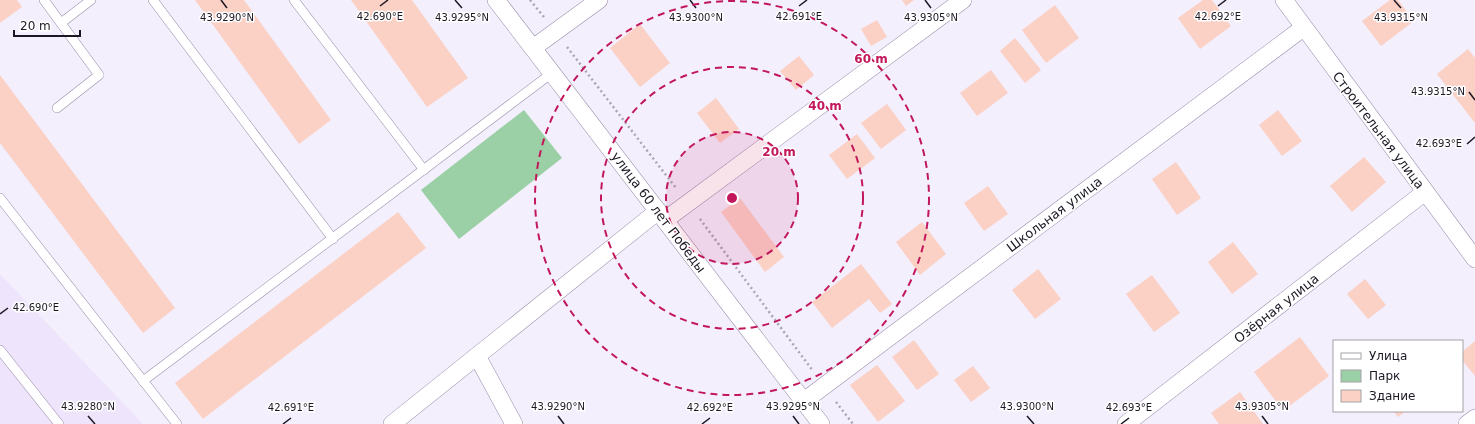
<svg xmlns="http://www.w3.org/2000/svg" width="1475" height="424" viewBox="0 0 1475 424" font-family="'DejaVu Sans',sans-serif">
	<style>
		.built { fill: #eee4fc }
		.green { fill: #9bcfa5 }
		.building { fill: #fbd0c5 }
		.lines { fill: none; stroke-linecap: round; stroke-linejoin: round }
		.service-casing { stroke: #988aa9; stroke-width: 10 }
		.minor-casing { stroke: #988aa9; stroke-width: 18 }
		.path { stroke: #aaa5b2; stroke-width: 2.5; stroke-dasharray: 2 3; stroke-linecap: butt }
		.service { stroke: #fff; stroke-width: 9 }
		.minor { stroke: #fff; stroke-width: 17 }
		.ticks { fill: none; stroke: #1c1723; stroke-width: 1.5 }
		.ring { fill: none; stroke: #c2185b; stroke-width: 2; stroke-dasharray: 7 5 }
		.labels { text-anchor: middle; stroke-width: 3; stroke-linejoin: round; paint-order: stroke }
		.street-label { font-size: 13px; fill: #1c1723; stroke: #fff }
		.ticks-label { font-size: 10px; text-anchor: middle; fill: #1c1723; stroke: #fff; stroke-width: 3; stroke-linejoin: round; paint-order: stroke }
		.centre { fill: #c2185b; stroke: #fff; stroke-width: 2 }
		.ring-label { font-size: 12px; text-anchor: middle; font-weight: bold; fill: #c2185b; stroke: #fff; stroke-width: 3; stroke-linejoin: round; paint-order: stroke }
	</style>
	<rect width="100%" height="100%" fill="#f4effd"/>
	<polygon class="built" points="0,274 143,424 0,424"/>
	<polygon class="green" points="524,110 562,158 459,239 421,190"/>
	<g class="building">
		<polygon points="0,0 17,0 22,7 0,23"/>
		<polygon points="195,0 244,0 331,120 299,144"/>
		<polygon points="351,0 412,0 468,78 427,107"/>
		<polygon points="902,0 914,0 906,6"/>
		<polygon points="1203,0 1212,0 1231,26 1200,49 1178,18"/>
		<polygon points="1390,0 1398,0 1414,21 1381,46 1362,21"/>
		<polygon points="1055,5 1079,38 1046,63 1022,30"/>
		<polygon points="877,20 887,37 871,46 861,29"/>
		<polygon points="640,24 670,63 640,87 610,48"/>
		<polygon points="1015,38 1041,70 1025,83 1000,51"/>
		<polygon points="1468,49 1475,58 1475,123 1437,74"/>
		<polygon points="799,56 814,75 796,90 780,71"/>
		<polygon points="991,70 1008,93 977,116 960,93"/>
		<polygon points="0,75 175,308 143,333 0,143"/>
		<polygon points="716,98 739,129 720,143 697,113"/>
		<polygon points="887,104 906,130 881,149 861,123"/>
		<polygon points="1278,110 1302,141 1282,156 1259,125"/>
		<polygon points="857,134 875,158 847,179 829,155"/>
		<polygon points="1364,157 1386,182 1352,212 1330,186"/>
		<polygon points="1176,162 1201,198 1177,215 1152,179"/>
		<polygon points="988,186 1008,214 984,231 964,203"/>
		<polygon points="740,198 784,257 765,272 721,212"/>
		<polygon points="398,212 426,248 203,419 175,383"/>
		<polygon points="922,222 946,254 920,275 896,242"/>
		<polygon points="1233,242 1258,274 1232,294 1208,262"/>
		<polygon points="861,264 892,304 880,313 869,299 832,328 812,302"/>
		<polygon points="1038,269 1061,299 1035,319 1012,290"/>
		<polygon points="1152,275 1180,313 1154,332 1126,294"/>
		<polygon points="1365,279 1386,305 1368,319 1347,294"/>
		<polygon points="1300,337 1329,376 1283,411 1254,372"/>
		<polygon points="914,340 939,374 917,390 892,357"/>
		<polygon points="1475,341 1475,376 1462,360 1462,352"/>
		<polygon points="877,365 905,401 878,422 850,385"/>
		<polygon points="973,366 990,388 971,402 954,380"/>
		<polygon points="1240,392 1263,424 1219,424 1211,413"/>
		<polygon points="1393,411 1406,411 1398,417"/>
	</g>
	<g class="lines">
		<defs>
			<g id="service">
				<polyline points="44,0 99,75 57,108"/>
				<polyline points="153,0 333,239"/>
				<polyline points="294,0 424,170"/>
				<polyline points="61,23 91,0"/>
				<polyline points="0,198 177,424"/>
				<polyline points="0,350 59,424"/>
				<polyline points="143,381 552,73"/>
			</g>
			<g id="minor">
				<polyline points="496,0 821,424"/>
				<polyline points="1284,0 1475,259"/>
				<polyline points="533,48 599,0"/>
				<polyline points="665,220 963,0"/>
				<polyline points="477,356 514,424"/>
				<polyline points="804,401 1303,28"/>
				<polyline points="392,424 658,211"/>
				<polyline points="1126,424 1425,192"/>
				<polyline points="1467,424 1475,418"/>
			</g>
		</defs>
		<use href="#service" class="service-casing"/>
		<use href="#minor" class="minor-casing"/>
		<g class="path">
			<polyline points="530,0 544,17"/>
			<polyline points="567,47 676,188"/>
			<polyline points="700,219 813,371"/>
			<polyline points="836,402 853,424"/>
		</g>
		<use href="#service" class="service"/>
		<use href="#minor" class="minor"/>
	</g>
	<path class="ticks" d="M221,0L227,8M455,0L462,8M690,0L696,8M925,0L931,8M1394,0L1401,8M380,6L388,0M799,6L807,0M1218,6L1226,0M1469,92L1475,100M1467,144L1475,137M0,314L8,308M88,416L95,424M558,416L564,424M793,416L799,424M1027,416L1034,424M1262,416L1268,424M283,424L291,418M702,424L710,418M1121,424L1129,418"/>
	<circle cx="732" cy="198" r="66" fill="#c2185b" fill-opacity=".12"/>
	<g class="ring">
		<circle cx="732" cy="198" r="66"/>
		<circle cx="732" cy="198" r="131"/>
		<circle cx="732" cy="198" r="197"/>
	</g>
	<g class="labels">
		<g class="street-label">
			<text transform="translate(1379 130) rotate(53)" y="5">Строительная улица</text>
			<text transform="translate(659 212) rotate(53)" y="5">улица 60 лет Победы</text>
			<text transform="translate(1054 214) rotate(-37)" y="5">Школьная улица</text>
			<text transform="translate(1276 308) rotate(-38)" y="5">Озёрная улица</text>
		</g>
	</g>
	<g class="ticks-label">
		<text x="1218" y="20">42.692°E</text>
		<text x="380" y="20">42.690°E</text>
		<text x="799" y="20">42.691°E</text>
		<text x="227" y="21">43.9290°N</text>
		<text x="462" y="21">43.9295°N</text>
		<text x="931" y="21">43.9305°N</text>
		<text x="1401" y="21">43.9315°N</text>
		<text x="696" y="21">43.9300°N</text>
		<text x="1438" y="95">43.9315°N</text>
		<text x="1439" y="147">42.693°E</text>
		<text x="36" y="311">42.690°E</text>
		<text x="88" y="410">43.9280°N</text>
		<text x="558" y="410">43.9290°N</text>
		<text x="793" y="410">43.9295°N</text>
		<text x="1027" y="410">43.9300°N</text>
		<text x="1262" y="410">43.9305°N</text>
		<text x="291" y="411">42.691°E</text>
		<text x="710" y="411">42.692°E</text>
		<text x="1129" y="411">42.693°E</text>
	</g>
	<circle cx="732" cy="198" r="6" class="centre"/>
	<g class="ring-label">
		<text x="871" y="63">60 m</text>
		<text x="825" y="110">40 m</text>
		<text x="779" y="156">20 m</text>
	</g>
	<rect x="1333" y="340" width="130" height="72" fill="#ffffff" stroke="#a4a2a7"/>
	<rect x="1341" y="353" width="20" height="6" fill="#ffffff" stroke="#a4a2a7"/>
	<text x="1369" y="360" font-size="12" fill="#1c1723">Улица</text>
	<rect x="1341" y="370" width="20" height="12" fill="#9bcfa5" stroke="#a4a2a7"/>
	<text x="1369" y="380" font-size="12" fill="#1c1723">Парк</text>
	<rect x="1341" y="390" width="20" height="12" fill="#fbd0c5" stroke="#a4a2a7"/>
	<text x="1369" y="400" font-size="12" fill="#1c1723">Здание</text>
	<path d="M14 30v6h66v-6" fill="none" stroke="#1c1723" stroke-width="2"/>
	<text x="20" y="30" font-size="12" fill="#1c1723" stroke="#ffffff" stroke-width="3" paint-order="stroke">20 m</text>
</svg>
